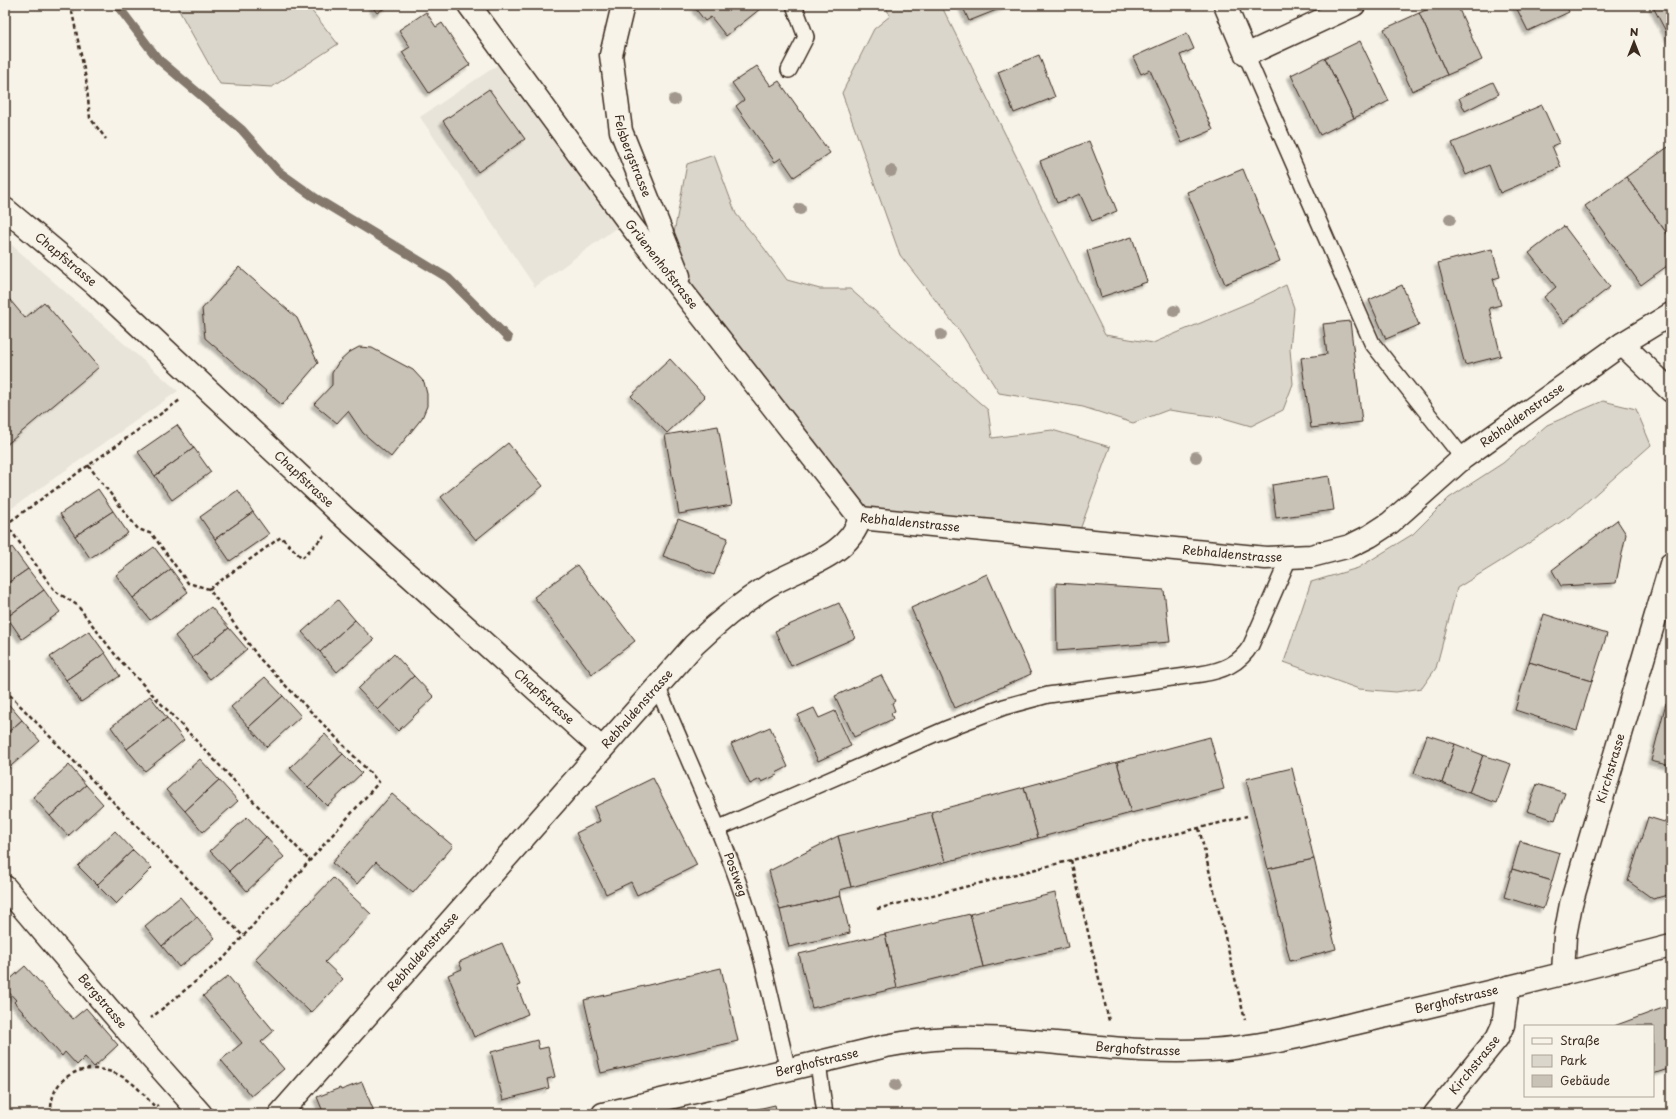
<svg xmlns="http://www.w3.org/2000/svg" width="1676" height="1119" viewBox="0 0 1676 1119" font-family="'Playpen Sans',sans-serif">
	<style>
		.built { fill: #e9e4d9 }
		.green { fill: #dbd6cb; stroke: #8b8074 }
		.lines { fill: none; stroke-linecap: round; stroke-linejoin: round }
		.stream { stroke: #84786c; stroke-width: 9 }
		.building { fill: #c8c1b6; stroke: #3b2a1e; filter: url(#shadow) }
		.service-casing { stroke: #3b2a1e; stroke-width: 18 }
		.minor-casing { stroke: #3b2a1e; stroke-width: 25 }
		.tertiary-casing { stroke: #3b2a1e; stroke-width: 25 }
		.path { stroke: #3b2a1e; stroke-width: 2.5; stroke-dasharray: 4 3; stroke-linecap: butt }
		.service { stroke: #f7f3e8; stroke-width: 15 }
		.minor { stroke: #f7f3e8; stroke-width: 22 }
		.tertiary { stroke: #f7f3e8; stroke-width: 22 }
		.tree { fill: #a1978c }
		.labels { text-anchor: middle; stroke-width: 3; stroke-linejoin: round; paint-order: stroke }
		.street-label { font-size: 12px; fill: #3b2a1e; stroke: #f7f3e8 }
	</style>
	<defs>
		<filter id="shadow"><feDropShadow dx="-3.5" dy="3.5" stdDeviation="1" flood-color="#0004"/></filter>
	</defs>
	<rect width="100%" height="100%" fill="#f7f3e8"/>
	<filter id="ink" filterUnits="userSpaceOnUse"><feTurbulence type="fractalNoise" baseFrequency=".025" numOctaves="2"/><feDisplacementMap in="SourceGraphic" scale="8" xChannelSelector="R" yChannelSelector="G"/><feConvolveMatrix kernelMatrix="1 2 1 2 8 2 1 2 1" color-interpolation-filters="sRGB"/></filter>
	<g filter="url(#ink)">
		<g class="built">
			<polygon points="508,58 627,220 535,287 420,117"/>
			<polygon points="5,239 178,391 5,513"/>
		</g>
		<g class="green">
			<polygon points="176,5 307,5 338,44 272,87 220,84"/>
			<polygon points="885,5 941,5 1105,335 1153,343 1253,301 1286,285 1294,308 1290,349 1293,384 1283,410 1251,426 1220,417 1168,410 1133,423 1083,407 999,393 961,333 900,255 842,93 874,29 890,16"/>
			<polygon points="714,155 736,214 764,248 787,280 820,289 850,289 988,410 992,438 1052,430 1110,447 1077,538 860,518 689,300 674,233 687,164"/>
			<polygon points="1603,401 1636,409 1651,445 1573,514 1509,556 1457,588 1436,668 1422,688 1396,692 1359,689 1284,662 1311,582 1358,568 1413,534 1449,498 1503,463 1547,425"/>
		</g>
		<g class="lines">
			<polyline class="stream" points="117,5 158,59 242,130 279,172 314,197 448,278 508,338"/>
		</g>
		<g class="building">
			<polygon points="371,5 389,5 377,13"/>
			<polygon points="698,5 757,5 760,9 726,36 711,17 705,21 695,8"/>
			<polygon points="962,5 1009,5 969,21"/>
			<polygon points="1437,5 1457,5 1482,60 1447,75 1419,13"/>
			<polygon points="1515,5 1566,5 1569,12 1528,31"/>
			<polygon points="1652,5 1671,5 1671,41"/>
			<polygon points="426,12 436,27 442,23 470,65 429,93 402,52 410,47 399,30"/>
			<polygon points="1419,13 1447,75 1412,91 1384,29"/>
			<polygon points="1187,33 1194,49 1180,55 1213,130 1182,143 1150,70 1141,74 1133,57"/>
			<polygon points="1360,41 1389,101 1354,118 1325,58"/>
			<polygon points="1039,55 1055,97 1014,113 998,72"/>
			<polygon points="1325,58 1354,118 1320,135 1291,75"/>
			<polygon points="757,66 771,86 779,81 830,153 794,177 781,158 775,162 736,106 744,100 732,83"/>
			<polygon points="1493,82 1499,94 1465,111 1459,98"/>
			<polygon points="489,89 525,139 478,172 443,121"/>
			<polygon points="1542,105 1559,143 1552,146 1561,167 1500,193 1489,165 1466,175 1452,143"/>
			<polygon points="1089,141 1117,211 1092,221 1080,194 1057,203 1040,161"/>
			<polygon points="1668,147 1671,151 1671,239 1626,177"/>
			<polygon points="1243,169 1280,261 1225,284 1187,192"/>
			<polygon points="1626,177 1671,239 1671,263 1641,285 1585,206"/>
			<polygon points="1564,226 1610,287 1564,323 1544,297 1556,287 1529,253"/>
			<polygon points="1132,237 1147,282 1101,297 1087,251"/>
			<polygon points="1492,249 1500,277 1493,279 1501,305 1489,308 1501,356 1465,365 1438,263"/>
			<polygon points="239,267 297,318 318,363 282,405 205,338 202,309"/>
			<polygon points="1402,285 1419,325 1386,339 1369,300"/>
			<polygon points="5,294 25,318 44,302 99,367 5,446"/>
			<polygon points="1350,321 1362,422 1311,428 1301,358 1327,354 1323,324"/>
			<polygon points="359,347 372,348 413,370 424,382 427,394 427,406 422,418 391,457 363,433 348,411 337,423 314,404 332,385 332,373 338,363 350,352"/>
			<polygon points="670,359 705,397 667,433 631,396"/>
			<polygon points="177,425 194,448 155,476 138,452"/>
			<polygon points="718,426 732,505 679,514 665,435"/>
			<polygon points="508,443 543,486 476,540 441,497"/>
			<polygon points="194,448 211,472 172,500 155,476"/>
			<polygon points="1329,476 1334,510 1276,518 1272,485"/>
			<polygon points="98,489 113,511 75,536 60,514"/>
			<polygon points="238,490 253,512 215,539 200,517"/>
			<polygon points="113,511 128,533 90,558 75,536"/>
			<polygon points="253,512 269,534 230,561 215,539"/>
			<polygon points="678,519 728,538 714,575 663,556"/>
			<polygon points="1617,520 1626,534 1616,583 1561,586 1552,570"/>
			<polygon points="12,547 28,569 5,585 5,552"/>
			<polygon points="154,547 171,569 133,598 116,575"/>
			<polygon points="577,565 635,641 592,674 534,597"/>
			<polygon points="28,569 44,590 7,617 5,615 5,585"/>
			<polygon points="171,569 188,592 150,620 133,598"/>
			<polygon points="987,574 1031,674 955,708 911,608"/>
			<polygon points="1056,583 1164,590 1170,642 1057,651"/>
			<polygon points="44,590 60,612 22,639 7,617"/>
			<polygon points="338,600 355,620 320,652 302,632"/>
			<polygon points="839,603 855,638 791,666 775,631"/>
			<polygon points="211,607 229,628 192,658 175,636"/>
			<polygon points="1544,614 1607,634 1592,681 1529,662"/>
			<polygon points="355,620 374,640 337,672 320,652"/>
			<polygon points="229,628 247,649 210,679 192,658"/>
			<polygon points="89,631 105,653 66,680 50,657"/>
			<polygon points="105,653 120,676 81,702 66,680"/>
			<polygon points="394,654 414,676 378,710 358,689"/>
			<polygon points="1529,662 1592,681 1577,730 1515,710"/>
			<polygon points="881,675 895,701 892,703 895,711 891,713 893,719 854,737 835,696"/>
			<polygon points="414,676 434,697 398,731 378,710"/>
			<polygon points="265,677 283,696 249,727 231,707"/>
			<polygon points="150,696 167,718 127,749 111,727"/>
			<polygon points="283,696 301,716 267,747 249,727"/>
			<polygon points="5,700 22,720 5,735"/>
			<polygon points="1666,703 1671,704 1671,766 1651,761"/>
			<polygon points="814,708 819,718 835,711 851,746 818,761 799,721 800,721 798,715"/>
			<polygon points="167,718 184,740 145,771 127,749"/>
			<polygon points="22,720 40,741 5,771 5,735"/>
			<polygon points="770,727 788,767 776,773 777,775 762,782 760,779 750,784 731,744"/>
			<polygon points="325,734 343,754 308,787 290,768"/>
			<polygon points="1427,735 1455,744 1442,783 1414,773"/>
			<polygon points="1210,737 1224,789 1131,813 1117,762"/>
			<polygon points="1455,744 1483,755 1469,793 1442,783"/>
			<polygon points="343,754 362,773 327,806 308,787"/>
			<polygon points="1483,755 1511,764 1497,803 1469,793"/>
			<polygon points="200,759 219,780 185,811 166,790"/>
			<polygon points="1117,762 1131,813 1038,838 1024,787"/>
			<polygon points="69,765 86,785 50,816 33,797"/>
			<polygon points="1292,768 1314,859 1268,869 1246,779"/>
			<polygon points="653,778 697,865 637,895 631,882 606,894 576,833 600,821 594,807"/>
			<polygon points="219,780 238,801 203,832 185,811"/>
			<polygon points="1537,784 1565,793 1555,820 1527,811"/>
			<polygon points="86,785 103,804 68,836 50,816"/>
			<polygon points="1024,787 1038,838 945,862 931,812"/>
			<polygon points="392,794 453,846 413,893 376,862 357,884 332,863"/>
			<polygon points="931,812 945,862 851,887 838,836"/>
			<polygon points="247,817 266,837 229,871 210,851"/>
			<polygon points="1648,817 1671,824 1671,894 1653,899 1628,881"/>
			<polygon points="115,831 133,850 97,885 78,866"/>
			<polygon points="838,836 851,887 840,890 841,896 780,910 769,871"/>
			<polygon points="266,837 284,857 247,891 229,871"/>
			<polygon points="1520,841 1560,853 1552,881 1512,869"/>
			<polygon points="133,850 152,868 116,904 97,885"/>
			<polygon points="1314,859 1336,949 1290,961 1268,869"/>
			<polygon points="1512,869 1552,881 1543,909 1504,897"/>
			<polygon points="333,878 371,914 325,962 343,979 311,1013 255,959"/>
			<polygon points="1055,893 1068,947 983,967 970,914"/>
			<polygon points="841,896 850,933 789,947 780,910"/>
			<polygon points="180,897 197,917 162,946 145,926"/>
			<polygon points="970,914 983,967 897,988 885,934"/>
			<polygon points="197,917 215,938 179,967 162,946"/>
			<polygon points="885,934 897,988 812,1008 799,954"/>
			<polygon points="502,943 520,985 517,986 528,1014 474,1037 448,975 462,969 459,962"/>
			<polygon points="25,966 73,1019 86,1008 118,1045 94,1067 85,1057 77,1065 65,1052 62,1056 14,1002 16,1000 5,988 5,984"/>
			<polygon points="721,968 738,1041 601,1073 584,1000"/>
			<polygon points="228,976 274,1031 261,1042 284,1069 251,1096 221,1060 242,1043 203,996"/>
			<polygon points="1671,1005 1671,1068 1653,1074 1653,1026 1614,1026"/>
			<polygon points="537,1040 539,1049 548,1047 555,1077 547,1079 549,1088 503,1100 491,1052"/>
			<polygon points="362,1082 375,1114 324,1114 317,1097 340,1088 341,1090"/>
			<polygon points="775,1105 777,1114 750,1114 749,1111"/>
		</g>
		<g class="lines">
			<defs>
				<g id="service">
					<polyline points="1246,55 1372,343 1463,458"/>
					<polyline points="789,70 806,37 794,5"/>
					<path id="s1" d="M658,688C687,758 720,827 744,899C763,955 774,1013 788,1070"/>
					<path d="M717,829L946,729L1004,707L1048,695L1201,674C1222,671 1240,664 1251,645L1289,558"/>
					<polyline points="818,1063 825,1114"/>
				</g>
				<g id="minor">
					<path id="s2" d="M469,5L632,227L860,518"/>
					<path id="s3" d="M623,5L611,55L621,131L679,276"/>
					<polyline points="1225,5 1246,55 1354,5"/>
					<path id="s4" d="M5,209L96,285L344,517L602,749"/>
					<polyline points="1622,344 1671,391"/>
					<path id="s5" d="M860,518L1266,558L1311,556L1350,546L1370,536L1390,523L1463,458L1622,344L1671,314"/>
					<path id="s6" d="M1563,974L1565,936L1571,904L1671,564"/>
					<path id="s7" d="M280,1114L694,645C717,623 741,603 768,586C799,567 849,557 860,518"/>
					<path id="s8" d="M1435,1114L1497,1038L1503,1025L1508,987"/>
				</g>
				<g id="tertiary">
					<path id="s9" d="M5,887L131,1035L201,1114"/>
					<path id="s10" d="M603,1114L886,1046C907,1042 928,1039 949,1038C1036,1035 1122,1056 1210,1050C1269,1047 1328,1029 1387,1016C1482,994 1576,971 1671,946"/>
				</g>
			</defs>
			<use href="#service" class="service-casing"/>
			<use href="#minor" class="minor-casing"/>
			<use href="#tertiary" class="tertiary-casing"/>
			<g class="path">
				<polyline points="73,5 71,7 86,79 90,118 106,139"/>
				<polyline points="88,465 138,529 152,534 188,583 209,589 259,658 379,782 224,958 151,1018"/>
				<polyline points="6,524 55,591 77,605 117,657 310,861"/>
				<polyline points="5,525 180,400"/>
				<polyline points="209,589 281,537 302,558 324,536"/>
				<polyline points="5,690 243,936"/>
				<polyline points="1199,828 1245,1020"/>
				<polyline points="1071,860 1109,1021"/>
				<polyline points="877,909 1247,816"/>
				<path d="M51,1114C49,1073 88,1059 121,1076C135,1083 145,1096 155,1107L158,1105"/>
			</g>
			<use href="#service" class="service"/>
			<use href="#minor" class="minor"/>
			<use href="#tertiary" class="tertiary"/>
		</g>
		<g class="tree">
			<circle cx="674" cy="100" r="6"/>
			<circle cx="891" cy="171" r="6"/>
			<circle cx="800" cy="209" r="6"/>
			<circle cx="1450" cy="219" r="6"/>
			<circle cx="1174" cy="311" r="6"/>
			<circle cx="941" cy="335" r="6"/>
			<circle cx="1196" cy="457" r="6"/>
			<circle cx="895" cy="1085" r="6"/>
		</g>
	</g>
	<g class="labels">
		<g class="street-label">
			<text dy="4" stroke="none"><textPath href="#s3" startOffset="155">Felsbergstrasse</textPath></text>
			<text dy="4" stroke="none"><textPath href="#s4" startOffset="79">Chapfstrasse</textPath></text>
			<text dy="4" stroke="none"><textPath href="#s2" startOffset="323">Grüenenhofstrasse</textPath></text>
			<text dy="4" stroke="none"><textPath href="#s5" startOffset="710">Rebhaldenstrasse</textPath></text>
			<text dy="4" stroke="none"><textPath href="#s4" startOffset="403">Chapfstrasse</textPath></text>
			<text dy="4" stroke="none"><textPath href="#s5" startOffset="50">Rebhaldenstrasse</textPath></text>
			<text dy="4" stroke="none"><textPath href="#s5" startOffset="374">Rebhaldenstrasse</textPath></text>
			<text dy="4" stroke="none"><textPath href="#s4" startOffset="727">Chapfstrasse</textPath></text>
			<text dy="4" stroke="none"><textPath href="#s7" startOffset="540">Rebhaldenstrasse</textPath></text>
			<text dy="4" stroke="none"><textPath href="#s6" startOffset="212">Kirchstrasse</textPath></text>
			<text dy="4" stroke="none"><textPath href="#s1" startOffset="202">Postweg</textPath></text>
			<text dy="4" stroke="none"><textPath href="#s7" startOffset="216">Rebhaldenstrasse</textPath></text>
			<text dy="4" stroke="none"><textPath href="#s10" startOffset="868">Berghofstrasse</textPath></text>
			<text dy="4" stroke="none"><textPath href="#s9" startOffset="150">Bergstrasse</textPath></text>
			<text dy="4" stroke="none"><textPath href="#s10" startOffset="544">Berghofstrasse</textPath></text>
			<text dy="4" stroke="none"><textPath href="#s10" startOffset="220">Berghofstrasse</textPath></text>
			<text dy="4" stroke="none"><textPath href="#s8" startOffset="63">Kirchstrasse</textPath></text>
		</g>
	</g>
	<rect width="1676" height="1119" fill="none" stroke="#f7f3e8" stroke-width="20"/>
	<rect x="10" y="10" width="1656" height="1099" fill="none" stroke="#3b2a1e" stroke-width="1.5" filter="url(#ink)"/>
	<rect x="1524" y="1025" width="130" height="72" fill="#f7f3e8" stroke="#aca397"/>
	<rect x="1532" y="1038" width="20" height="6" fill="#f7f3e8" stroke="#aca397"/>
	<text x="1560" y="1045" font-size="12" fill="#3b2a1e">Straße</text>
	<rect x="1532" y="1055" width="20" height="12" fill="#dbd6cb" stroke="#aca397"/>
	<text x="1560" y="1065" font-size="12" fill="#3b2a1e">Park</text>
	<rect x="1532" y="1075" width="20" height="12" fill="#c8c1b6" stroke="#aca397"/>
	<text x="1560" y="1085" font-size="12" fill="#3b2a1e">Gebäude</text>
	<g transform="translate(1634 42)" stroke="#f7f3e8" stroke-width="3" paint-order="stroke">
	<path d="M0-3L7 15L0 10L-7 15Z" fill="#3b2a1e"/>
	<text y="-6" font-size="11" font-weight="bold" text-anchor="middle" fill="#3b2a1e">N</text>
	</g>
</svg>
